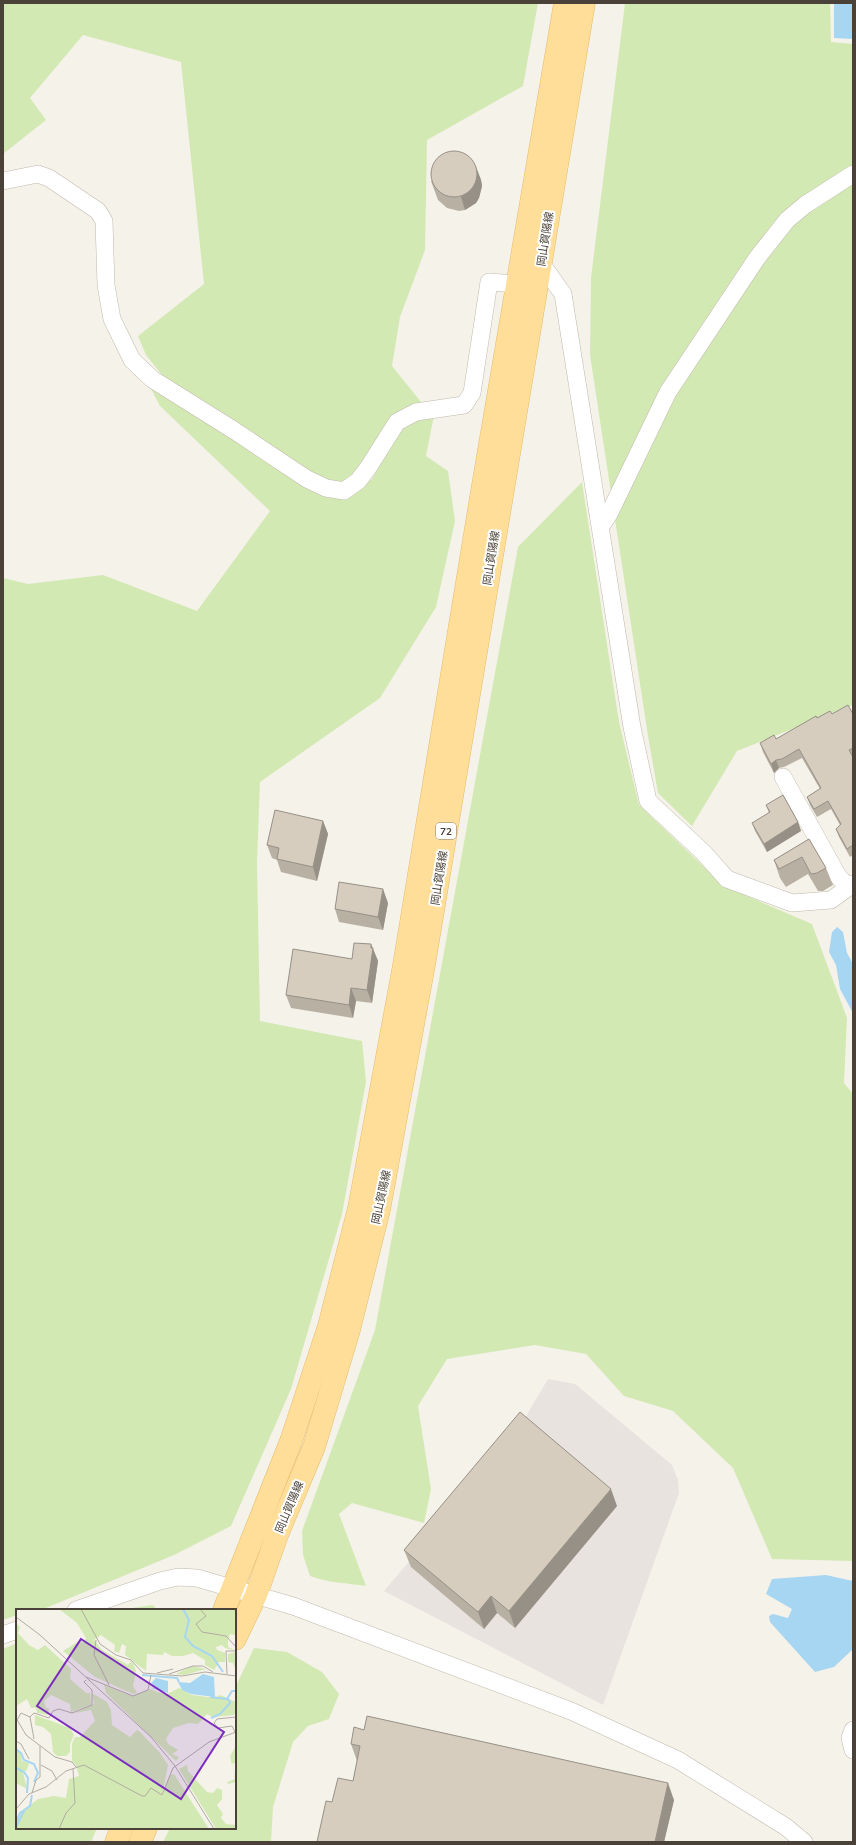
<svg xmlns="http://www.w3.org/2000/svg" width="856" height="1845" viewBox="0 0 856 1845" font-family="'Nunito Sans','Noto Sans JP',sans-serif">
	<style>
		.industrial { fill: #e8e3df }
		.green { fill: #d3e9b3 }
		.water { fill: #a7d6f2 }
		.lines { fill: none; stroke-linecap: round; stroke-linejoin: round }
		.minor-casing { stroke: #c1b9ac; stroke-width: 18 }
		.primary-casing { stroke: #e6bb68; stroke-width: 23 }
		.minor { stroke: #fff; stroke-width: 17 }
		.primary { stroke: #ffde9a; stroke-width: 22 }
		.wall { fill: #b9b0a4 }
		.shaded-wall { fill: #969086 }
		.building { fill: #d7cdbf; stroke: #969086 }
		.labels { text-anchor: middle; stroke-width: 4; stroke-linejoin: round; paint-order: stroke }
		.shield { fill: #fff; stroke: #807b74; stroke-width: 1 }
		.shield-label { font-size: 10px; font-weight: bold; fill: #4a4238 }
		.street-label { font-size: 11px; fill: #4a4238; stroke: #fff }
		.inset-river { fill: none; stroke: #a7d6f2; stroke-width: 2 }
		.inset-road { fill: none; stroke: #b1aca3; stroke-width: 1 }
		.view { fill: #7b2cbf; fill-opacity: 0.15; stroke: #7b2cbf; stroke-width: 2 }
		.inset-edge { fill: none; stroke: #4a4238; stroke-width: 2 }
	</style>
	<rect width="100%" height="100%" fill="#f5f2ea"/>
	<polygon class="industrial" points="548,1379 575,1384 672,1465 678,1480 679,1493 603,1705 384,1591 510,1443"/>
	<g class="green">
		<polygon points="3,3 538,3 523,86 427,140 425,250 400,317 392,366 421,402 389,419 360,470 345,481 324,481 166,380 146,355 138,336 204,284 181,62 83,35 30,98 46,120 3,154"/>
		<polygon points="625,3 830,3 831,42 853,44 853,705 737,751 692,826 658,793 648,736 590,355 591,278"/>
		<polygon points="148,383 320,492 362,486 372,479 402,428 416,418 434,415 426,456 448,471 455,521 436,607 380,698 260,782 257,862 260,1021 362,1041 366,1082 342,1214 291,1389 231,1526 174,1555 41,1610 17,1610 17,1615 3,1620 3,578 28,584 103,575 197,611 270,511 160,406"/>
		<path d="M582,482L619,722L639,805L724,886L812,924L847,1018L844,1083L853,1094V1561L772,1559L733,1468L673,1411L624,1396L586,1354L535,1345L447,1359L418,1406L431,1489L424,1523L352,1503L339,1514L366,1586C347,1583 328,1583 310,1576L303,1555L302,1531L375,1330L518,547Z"/>
		<polygon points="153,1605 157,1610 118,1610"/>
		<polygon points="17,1643 17,1828 97,1828 91,1842 3,1842 3,1649"/>
		<polygon points="254,1648 287,1652 322,1672 339,1694 329,1719 308,1726 293,1742 273,1807 271,1842 163,1842 170,1828 235,1828 235,1688"/>
	</g>
	<g class="water">
		<polygon points="834,3 853,3 853,39 834,38"/>
		<polygon points="837,927 843,932 847,953 853,964 853,1013 840,989 836,965 829,952 832,932"/>
		<polygon points="826,1575 853,1581 853,1649 834,1667 815,1672 770,1622 769,1616 773,1614 788,1618 792,1609 766,1594 772,1579"/>
	</g>
	<g class="lines">
		<defs>
			<g id="minor">
				<polyline points="3,181 38,174 49,178 98,211 104,221 106,285 112,319 132,360 152,379 235,431 307,479 326,488 344,491 358,481 368,468 397,422 416,412 464,405 472,393 489,282 517,284"/>
				<polyline points="541,263 563,294 632,727 648,801 703,852 727,879 792,903 831,900 853,884"/>
				<polyline points="601,526 609,514 668,392 757,258 787,220 805,205 853,174"/>
				<polyline points="783,777 838,876 848,887"/>
				<polyline points="76,1610 160,1581 178,1577 197,1578 293,1606 571,1711 678,1760 786,1827 804,1842"/>
				<polyline points="3,1635 17,1630"/>
				<polyline points="853,1730 850,1738 853,1750"/>
			</g>
			<g id="primary">
				<polyline points="224,1610 291,1441 329,1326 359,1208 404,965 484,479 565,3"/>
				<polyline points="235,1639 256,1595 277,1535 314,1447 349,1330 379,1210 424,965 584,3"/>
				<polyline points="116,1842 122,1828"/>
				<polyline points="140,1842 146,1828"/>
			</g>
		</defs>
		<use href="#minor" class="minor-casing"/>
		<use href="#primary" class="primary-casing"/>
		<use href="#minor" class="minor"/>
		<use href="#primary" class="primary"/>
	</g>
	<g class="wall">
		<polygon points="476,167 481,180 482,186 479,198 476,203 465,210 459,211 447,208 438,200 431,181"/>
		<polygon points="832,714 853,714 853,855 850,857 839,837 836,829 840,825 831,809 817,817 810,805 807,797 820,789 802,758 784,767 779,768 774,773 763,752 760,743 776,739 817,718"/>
		<polygon points="766,805 798,822 801,831 767,852 755,831 752,823 769,813"/>
		<polygon points="323,821 328,834 317,881 281,872 277,860 272,858 267,845"/>
		<polygon points="809,839 826,868 833,885 823,891 818,891 808,874 786,887 780,878 774,860"/>
		<polygon points="388,903 383,930 339,922 335,909"/>
		<polygon points="371,944 378,961 372,1003 356,1001 353,1018 291,1008 286,995 352,959"/>
		<polygon points="617,1506 515,1628 497,1613 484,1629 411,1567 404,1550"/>
		<polygon points="351,1744 674,1800 664,1842 317,1842 332,1802 353,1781 357,1761"/>
	</g>
	<g class="shaded-wall">
		<polygon points="476,167 481,180 482,186 479,198 476,203 465,210 461,197"/>
		<polygon points="776,760 779,768 774,773 771,764"/>
		<polygon points="323,821 328,834 317,881 313,867"/>
		<polygon points="798,822 801,831 767,852 764,844"/>
		<polygon points="383,889 388,903 383,930 378,917"/>
		<polygon points="371,944 378,961 372,1003 367,990"/>
		<polygon points="351,988 356,1001 353,1018 349,1005"/>
		<polygon points="611,1489 617,1506 515,1628 509,1611"/>
		<polygon points="491,1596 497,1613 484,1629 478,1612"/>
		<polygon points="668,1783 674,1800 664,1842 655,1842"/>
	</g>
	<g class="building">
		<circle cx="454" cy="174" r="23"/>
		<polygon points="848,705 853,714 853,748 849,750 853,757 853,845 847,849 836,829 841,824 828,801 814,809 807,797 821,788 799,749 782,759 776,760 771,764 760,743 774,735 776,739 816,716 817,718 830,711 832,714"/>
		<polygon points="783,795 798,822 764,844 752,823 770,812 766,805"/>
		<polygon points="275,810 323,821 313,867 277,859 279,848 267,845"/>
		<polygon points="809,839 826,868 817,873 811,874 802,857 779,869 774,860"/>
		<polygon points="339,882 383,889 378,917 335,909"/>
		<polygon points="354,943 371,944 371,948 373,948 367,990 351,988 349,1005 286,995 293,949 352,959"/>
		<polygon points="520,1412 611,1489 509,1611 491,1596 478,1612 404,1550"/>
		<polygon points="367,1716 668,1783 655,1842 317,1842 326,1801 332,1802 338,1778 353,1781 360,1746 351,1744 354,1727 364,1730"/>
	</g>
	<g class="labels">
		<rect class="shield" x="436" y="823" width="20" height="16" rx="3"/>
		<g class="shield-label">
			<text x="446" y="835">72</text>
		</g>
		<g class="street-label">
			<text transform="translate(545 239) rotate(-81)" y="4">岡山賀陽線</text>
			<text transform="translate(491 558) rotate(-81)" y="4">岡山賀陽線</text>
			<text transform="translate(439 878) rotate(-81)" y="4">岡山賀陽線</text>
			<text transform="translate(381 1197) rotate(-78)" y="4">岡山賀陽線</text>
			<text transform="translate(289 1507) rotate(-67)" y="4">岡山賀陽線</text>
		</g>
	</g>
	<g transform="translate(16 1609)">
		<rect width="220" height="220" fill="#f5f2ea"/>
		<path d="M43,0H220V26L214,25L212,31V38L220,42L209,39L206,36L200,38L201,41L209,44V53H203L198,61L189,56V51L177,44L167,47H156L148,43L147,46L131,45L130,62L109,46L110,37L106,35L103,44L98,42L99,36L85,26L78,31L86,41L112,56L115,52L118,56L120,62L117,77L121,84L117,85L79,68L47,42L63,32L67,34L70,29L61,14ZM0,14L4,18L2,24L13,36L22,41L29,36L55,60L54,70L70,84H74L75,96L55,103L54,95L35,86L28,92L30,99H33L32,106L21,104L20,99H15L11,90L0,97ZM220,43V61L217,54L212,53V45ZM176,57L190,60L168,66L160,65ZM88,76L116,87L134,80L149,86L163,79L176,86L199,89L204,86L220,93V102L218,106L197,108L191,105L182,115L173,114L157,119L150,130L152,135L162,141L156,145L163,148L160,152L90,84ZM76,84L91,93L95,102L96,116L114,128L121,121L124,123L144,144L152,156L146,187L154,166L158,165L193,220H0L4,204L22,190L38,187L50,189L53,170L63,167L60,156L56,152V135L59,128H64L79,112L75,101L59,104L78,95ZM19,106L54,119L58,126L54,135V143L50,147H41L37,143L35,125L27,118L19,116ZM220,137V153L216,155L220,173L212,175L211,173L219,170L214,147ZM0,141L5,144L6,152L13,154L11,161L7,163L11,180L0,174ZM171,156L172,162L191,183L197,184L201,179L206,181V190L201,196L207,205L205,209L210,215L220,216V220H200L163,160Z" fill="#d3e9b3"/>
		<path d="M187,65L198,68L199,88L175,85L166,81L162,73L174,74ZM140,69L152,72V84L136,79L140,78L135,74Z" fill="#a7d6f2"/>
		<path class="inset-river" d="M167,0L173,11L169,28L177,37L196,47L207,63M126,66L161,69L163,73M194,88L211,90L216,82H220M195,109L204,105L214,94L212,90M0,140L5,144L8,151L18,155L22,164L18,173M0,159L8,163L12,169L11,184M0,213L4,204L14,197L16,186M0,218L9,200"/>
		<path class="inset-road" d="M65,0L84,35L100,46L115,51L127,64L166,67L189,63L220,67M184,0L190,7L180,15L186,23L210,27L220,38M0,8L24,26L135,128L159,157L198,220M80,31L78,46L93,76M141,64L157,60M153,65L177,57H187L197,63M211,65L210,42H220M70,68L117,87L132,81L135,66M14,108L18,104L33,109L37,102L43,100L56,104L76,96V81L68,73L70,71M14,108L18,130M0,109L10,126L39,148L56,153L60,158M1,111L5,104L14,108M219,123L216,117L202,119L198,114L201,110L220,108M0,132L5,135L13,150M25,156L36,162L41,171M16,184L20,171L24,168V137M0,200L13,185L30,178L50,162L68,156L126,187H129L135,179L146,186L157,159L193,133L220,123M43,220L50,204L59,194L57,160"/>
		<path class="view" d="M65,30L208,123L165,190L21,97Z"/>
		<rect width="220" height="220" class="inset-edge"/>
	</g>
	<rect width="856" height="1845" fill="none" stroke="#4a4238" stroke-width="8"/>
</svg>
